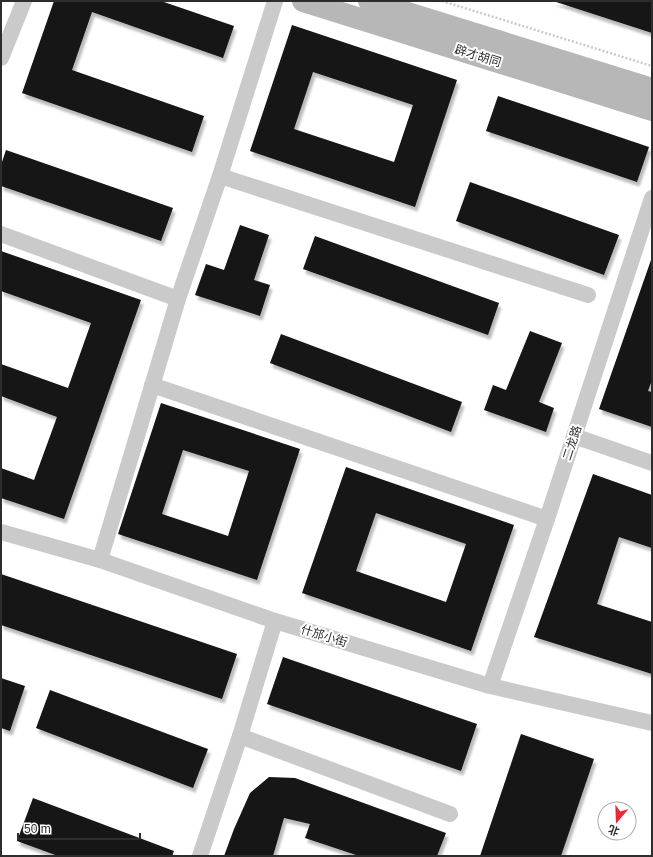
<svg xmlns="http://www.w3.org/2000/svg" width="653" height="857" viewBox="0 0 653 857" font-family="Helvetica,'Noto Sans SC',sans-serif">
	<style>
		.building { fill: #141414; fill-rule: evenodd; filter: url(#shadow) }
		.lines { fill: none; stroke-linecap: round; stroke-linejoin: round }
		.path { stroke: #cacaca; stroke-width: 2.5; stroke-dasharray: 2 2; stroke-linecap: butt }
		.minor { stroke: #cacaca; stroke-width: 16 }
		.secondary { stroke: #b7b7b7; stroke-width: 22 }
		.labels { text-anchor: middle; stroke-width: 4; stroke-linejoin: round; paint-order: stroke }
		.street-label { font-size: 12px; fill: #2d2d2d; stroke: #fff }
	</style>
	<defs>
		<filter id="shadow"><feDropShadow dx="2.5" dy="4.5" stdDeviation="1" flood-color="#0004"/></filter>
	</defs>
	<rect width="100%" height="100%" fill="#fff"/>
	<g class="building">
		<polygon points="54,1 161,1 234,26 223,58 92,12 72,70 204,116 192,152 22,93"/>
		<polygon points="553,1 652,1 652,33"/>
		<path d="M292,25L457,80L415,207L250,151ZM313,72L413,105L394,162L294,129Z"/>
		<polygon points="498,96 649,147 637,182 486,131"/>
		<polygon points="6,150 173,208 161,241 1,186 1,165"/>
		<polygon points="470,182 619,235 604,275 456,221"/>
		<polygon points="240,225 269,235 254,280 270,285 260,316 195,295 206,264 224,270"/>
		<polygon points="315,236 499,303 488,335 303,269"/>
		<polygon points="1,251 141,300 64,519 1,498 1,468 34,480 57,417 1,396 1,364 68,388 91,323 1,291"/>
		<polygon points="652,257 652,380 648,391 652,392 652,427 599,409"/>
		<polygon points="530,331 562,343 539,402 554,408 546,432 484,410 493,385 506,390"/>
		<polygon points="281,334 462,402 451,432 270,363"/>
		<path d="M161,403L300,449L257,580L118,534ZM183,450L249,471L228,536L162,514Z"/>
		<path d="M346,467L514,525L471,651L302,593ZM376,513L466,544L446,602L356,571Z"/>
		<polygon points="593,474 652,495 652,548 619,537 597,604 652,622 652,674 534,637"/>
		<polygon points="1,574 237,654 222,699 1,625"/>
		<polygon points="283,657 477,724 461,771 267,704"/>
		<polygon points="1,678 25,686 10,731 1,728"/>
		<polygon points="50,690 208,749 193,788 36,728"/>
		<polygon points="521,734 594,759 561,856 480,856"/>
		<polygon points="269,777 295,778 446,833 437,856 359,856 305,838 310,824 284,818 273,856 224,856 234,829 250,793"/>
		<polygon points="33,798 174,851 172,856 58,856 17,841"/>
	</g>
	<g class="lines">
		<polyline class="path" points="442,1 652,66"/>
		<g class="minor">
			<polyline points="1,58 24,1"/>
			<polyline points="220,176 588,295"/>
			<polyline points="1,234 178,299"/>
			<polyline points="152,385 547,519"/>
			<polyline points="574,436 652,463"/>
			<polyline points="1,532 100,560 275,621 490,686 652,723"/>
			<polyline points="100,560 178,299 220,176 275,1"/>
			<polyline points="490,686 547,519 652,198"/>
			<polyline points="240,736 450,814"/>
			<polyline points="200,856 240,736 275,621"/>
		</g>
		<g class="secondary">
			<polyline points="303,1 652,110"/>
			<polyline points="369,1 652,89"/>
		</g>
	</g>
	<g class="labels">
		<g class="street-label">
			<text transform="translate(478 56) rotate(17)" y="4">辟才胡同</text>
			<text transform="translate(572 443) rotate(-72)" y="4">二龙路</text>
			<text transform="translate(324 636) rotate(17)" y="4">什邡小街</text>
		</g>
	</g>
	<rect width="653" height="857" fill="none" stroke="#2d2d2d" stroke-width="4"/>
	<g transform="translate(617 821) rotate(199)"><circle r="19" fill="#ffffff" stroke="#ababab"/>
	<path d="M0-3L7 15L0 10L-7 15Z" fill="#e92935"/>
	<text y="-6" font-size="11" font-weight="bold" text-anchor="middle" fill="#2d2d2d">北</text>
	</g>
	<path d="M18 833v6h122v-6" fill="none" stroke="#2d2d2d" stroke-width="2"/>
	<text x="24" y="833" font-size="12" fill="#2d2d2d" stroke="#ffffff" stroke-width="3" paint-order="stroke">50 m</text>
</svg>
